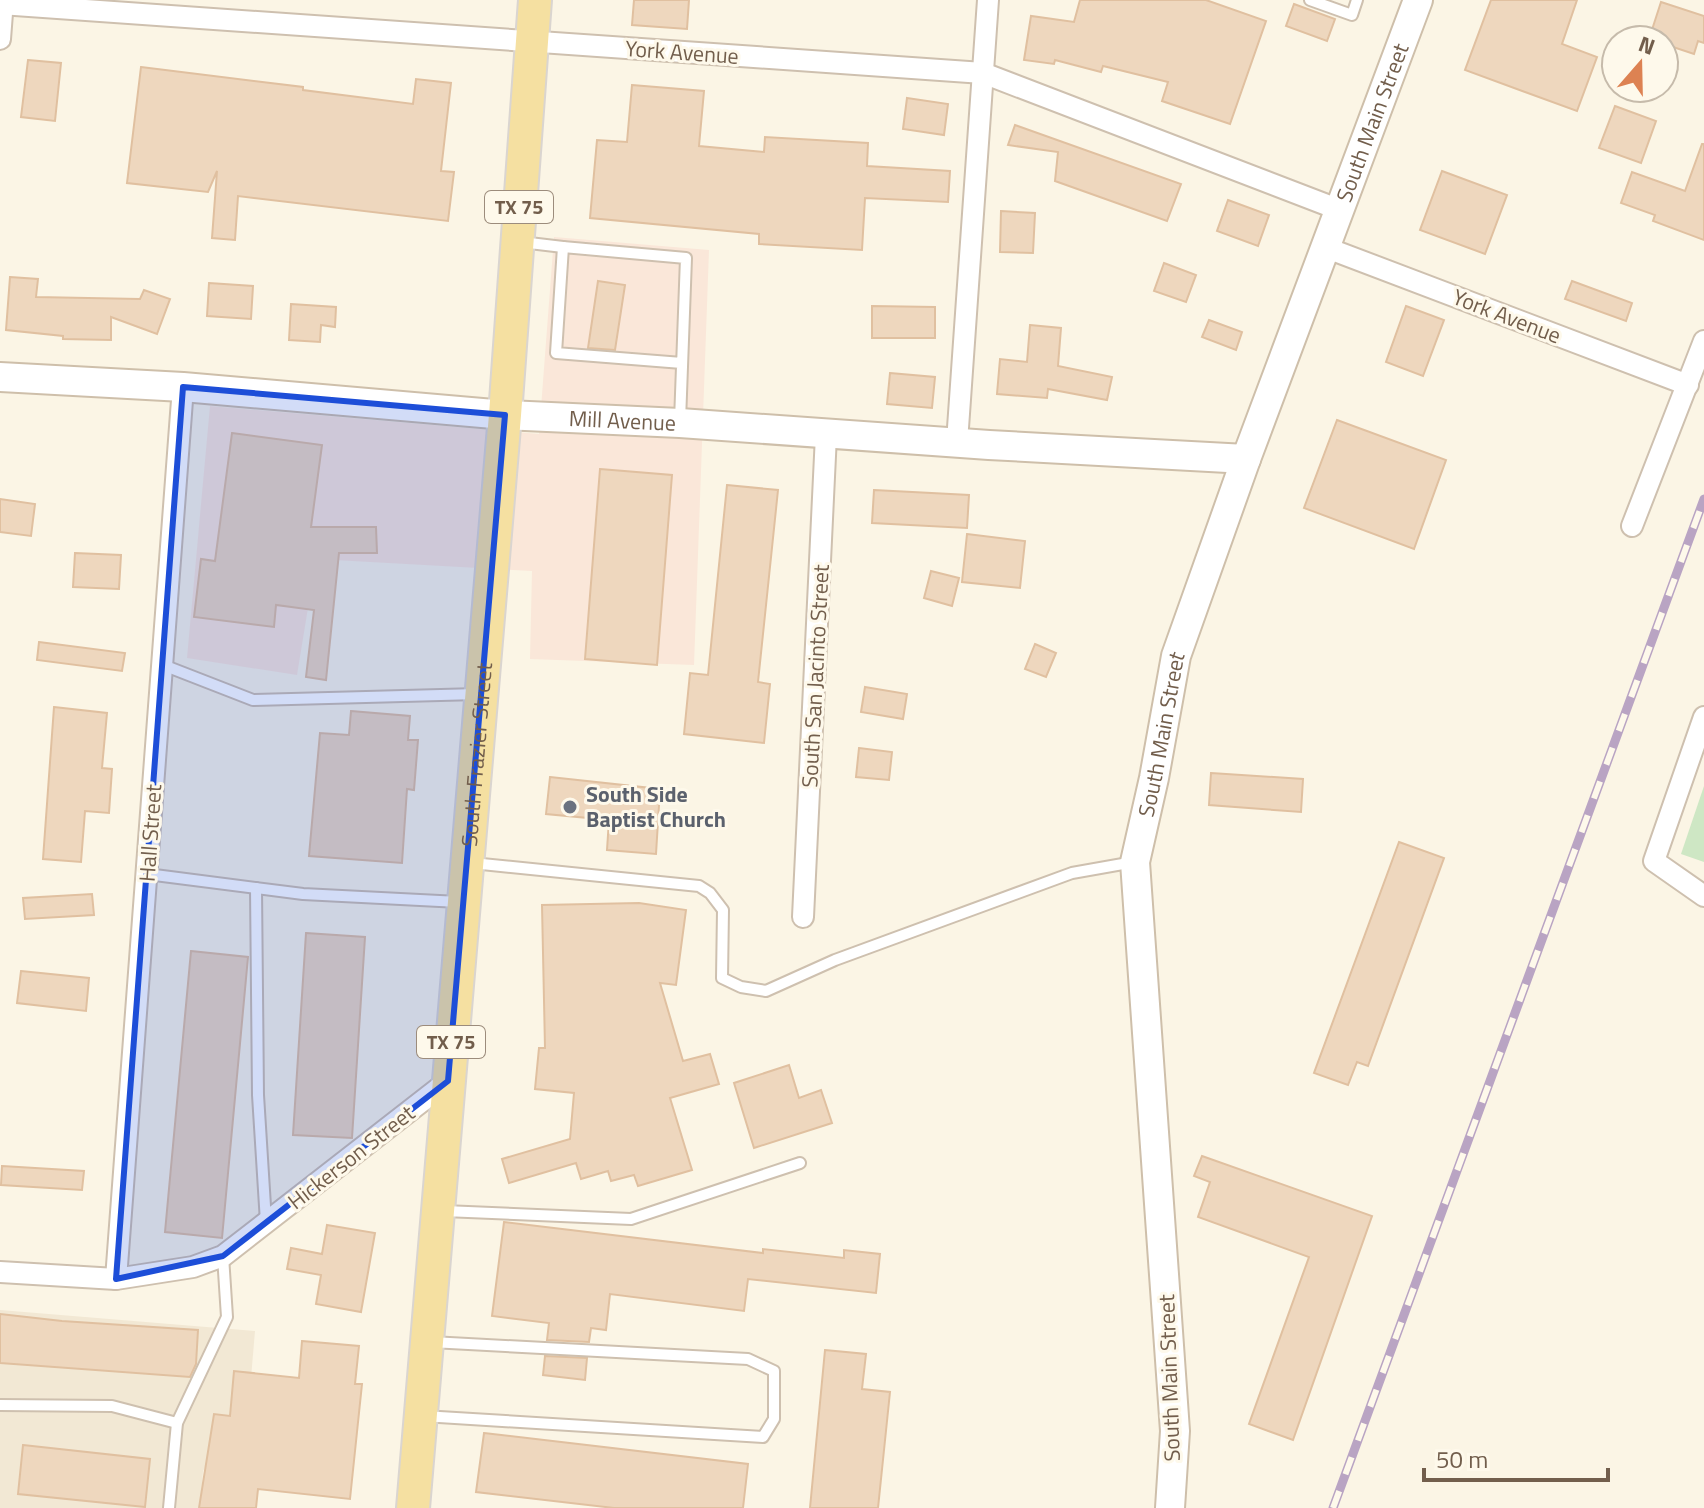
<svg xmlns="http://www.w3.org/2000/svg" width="1704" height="1508" viewBox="0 0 1704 1508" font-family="'Titillium Web',sans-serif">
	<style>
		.residential { fill: #f2e8d4 }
		.commercial { fill: #fae7d9 }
		.green { fill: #cee7c4 }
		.building { fill: #eed7be; stroke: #e0c0a0; stroke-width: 2 }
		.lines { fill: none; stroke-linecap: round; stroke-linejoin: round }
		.lane-casing { stroke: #cec0af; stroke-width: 14 }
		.street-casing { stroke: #cec0af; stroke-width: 24 }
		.secondary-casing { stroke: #cebfaa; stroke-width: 32 }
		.primary-casing { stroke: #dad5d0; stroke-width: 36 }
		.lane { stroke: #fff; stroke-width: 10 }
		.street { stroke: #fff; stroke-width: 20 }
		.secondary { stroke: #fff; stroke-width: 28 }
		.primary { stroke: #f5e0a1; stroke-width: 32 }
		.rail-casing { stroke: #b9a4c3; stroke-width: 9 }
		.rail { stroke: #fef9eb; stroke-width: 6; stroke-dasharray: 18; stroke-linecap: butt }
		.marked { fill: #1d4ed8; fill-opacity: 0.2; stroke: #1d4ed8; stroke-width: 6; stroke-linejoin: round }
		.worship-dot { fill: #6b7280; stroke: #fef9eb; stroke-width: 3 }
		.labels { text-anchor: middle; stroke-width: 6; stroke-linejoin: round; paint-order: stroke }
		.shield { fill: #fef9eb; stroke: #9c8c7c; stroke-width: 2 }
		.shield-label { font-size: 20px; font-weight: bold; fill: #725e4c }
		.street-label { font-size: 22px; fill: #725e4c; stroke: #fef9eb }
		.worship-label { font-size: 22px; font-weight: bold; fill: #5b616d; stroke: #fef9eb; text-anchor: start }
	</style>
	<rect width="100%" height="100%" fill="#fbf5e5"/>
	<polygon class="residential" points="0,1310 255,1331 251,1378 203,1471 200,1508 0,1508"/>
	<polygon class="commercial" points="554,237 709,250 694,665 530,659 532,571 316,559 297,675 187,658 210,406 539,434"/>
	<polygon class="green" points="1704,786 1704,862 1681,854"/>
	<g class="building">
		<polygon points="634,0 689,0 687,29 632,25"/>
		<polygon points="1080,0 1206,0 1266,21 1230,124 1162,101 1168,82 1103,66 1101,72 1055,60 1054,64 1024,60 1031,16 1074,22"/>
		<polygon points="1491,0 1577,0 1562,44 1597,57 1577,111 1465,70"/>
		<polygon points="1661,2 1704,16 1704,43 1698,41 1694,54 1664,44 1664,40 1649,39"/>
		<polygon points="1294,4 1335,19 1327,41 1286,26"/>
		<polygon points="28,60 61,63 55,121 21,117"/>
		<polygon points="141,67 303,87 303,90 413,104 416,79 451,83 441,171 454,172 448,221 238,196 235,240 212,238 217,171 208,192 127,183"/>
		<polygon points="632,85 704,91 699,146 764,152 765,137 868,143 867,166 950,171 948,202 865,198 862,250 759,244 759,234 590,218 597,140 627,142"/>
		<polygon points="907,98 948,104 944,135 903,129"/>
		<polygon points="1615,106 1656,121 1641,163 1599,148"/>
		<polygon points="1015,125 1181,184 1167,221 1055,181 1058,152 1008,145"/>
		<polygon points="1702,144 1704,144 1704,240 1653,221 1655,215 1621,203 1632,172 1685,191"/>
		<polygon points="1442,171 1507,195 1485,254 1420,230"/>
		<polygon points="1228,200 1269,215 1258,246 1217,231"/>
		<polygon points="1001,211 1035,213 1033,253 1000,252"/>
		<polygon points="1164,263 1196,275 1186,302 1154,291"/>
		<polygon points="10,277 38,279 36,297 140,299 144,290 170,299 157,334 111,317 111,340 63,339 63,336 6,330"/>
		<polygon points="598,281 625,285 615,350 588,348"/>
		<polygon points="1572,281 1632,303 1626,321 1565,299"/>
		<polygon points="209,283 253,286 251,319 207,316"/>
		<polygon points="291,304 336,307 335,327 321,325 320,342 289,340"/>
		<polygon points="872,306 935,307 935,338 872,338"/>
		<polygon points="1406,306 1444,320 1423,376 1386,362"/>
		<polygon points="1209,320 1242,332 1236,350 1202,337"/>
		<polygon points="1030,325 1061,328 1058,366 1112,377 1107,400 1048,389 1047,398 997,394 1000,359 1027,362"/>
		<polygon points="890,373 935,377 932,408 887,404"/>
		<polygon points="1337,420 1446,460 1414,549 1304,508"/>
		<polygon points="232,433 322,445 311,527 376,527 377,553 339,553 326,680 306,677 314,610 276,605 274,627 194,617 201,559 215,561"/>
		<polygon points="600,469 672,475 657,665 585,659"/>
		<polygon points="727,485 778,490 758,682 770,684 764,743 684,734 690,673 708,675"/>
		<polygon points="874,490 969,495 967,528 872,523"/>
		<polygon points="0,499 35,504 31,536 0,532"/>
		<polygon points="967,534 1025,541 1020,588 962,582"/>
		<polygon points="75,553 121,555 119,589 73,587"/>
		<polygon points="931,571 959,578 952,606 924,598"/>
		<polygon points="39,642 125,653 122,671 37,660"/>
		<polygon points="1035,644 1056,653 1046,677 1025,669"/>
		<polygon points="865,687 907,694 903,719 861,712"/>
		<polygon points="54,707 107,713 102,768 112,769 109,813 85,811 81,862 43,859"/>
		<polygon points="351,711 410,716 408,740 418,740 414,790 407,789 402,863 309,856 320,733 349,735"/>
		<polygon points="859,748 892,752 889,780 856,777"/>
		<polygon points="1211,773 1303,779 1301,812 1209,805"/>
		<polygon points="550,777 660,789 656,854 607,850 609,820 546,814"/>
		<polygon points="1399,842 1444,858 1368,1066 1357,1062 1348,1085 1314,1073"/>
		<polygon points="92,894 94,915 25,919 23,898"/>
		<polygon points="639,903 686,910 676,985 660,983 683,1061 710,1054 719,1084 670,1098 692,1170 638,1186 634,1175 611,1181 608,1171 581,1179 576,1163 509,1183 502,1159 570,1139 574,1093 535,1089 539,1048 545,1048 542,905"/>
		<polygon points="306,933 365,937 352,1138 293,1135"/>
		<polygon points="191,951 248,957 222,1238 165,1232"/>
		<polygon points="21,971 89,978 86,1011 17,1003"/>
		<polygon points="789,1065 799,1098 821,1090 832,1123 754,1148 734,1083"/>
		<polygon points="1202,1156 1372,1216 1293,1440 1249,1424 1309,1257 1198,1217 1210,1182 1194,1176"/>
		<polygon points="2,1166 84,1171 82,1190 1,1185"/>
		<polygon points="504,1222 763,1253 763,1249 844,1258 844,1250 880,1254 876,1293 748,1279 744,1311 610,1294 606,1330 591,1328 589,1342 547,1340 549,1323 492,1316"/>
		<polygon points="327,1225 375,1233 361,1312 316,1304 321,1275 287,1269 291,1248 322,1254"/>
		<polygon points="0,1314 62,1321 198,1330 196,1364 190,1377 0,1363"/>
		<polygon points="302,1341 359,1346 355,1384 362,1384 350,1499 258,1489 256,1508 199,1508 214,1414 230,1416 234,1371 299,1378"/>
		<polygon points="825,1350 866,1354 862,1389 890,1392 878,1508 810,1508"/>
		<polygon points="545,1356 587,1358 585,1380 543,1375"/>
		<polygon points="484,1433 748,1464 743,1508 614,1508 476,1492"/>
		<polygon points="23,1445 150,1459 145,1507 18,1494"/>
	</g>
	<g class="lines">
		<defs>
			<g id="lane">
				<polyline points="1310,0 1352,15 1357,0"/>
				<polyline points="521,242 563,247"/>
				<polyline points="680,421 686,258 563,247 556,353 682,363"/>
				<polyline points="163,665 253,700 478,694"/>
				<polyline points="472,863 699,886 710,893 723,910 722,978 741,987 766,991 835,960 1072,873 1134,862"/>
				<polyline points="147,874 303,894 459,902"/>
				<polyline points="256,888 258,1095 266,1222"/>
				<polyline points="444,1211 631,1219 800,1163"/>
				<polyline points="0,1405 112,1406 177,1423"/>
				<polyline points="423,1416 763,1437 774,1419 774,1371 748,1359 431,1342"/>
				<polyline points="169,1508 177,1423 227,1317 223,1256"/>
			</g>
			<g id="street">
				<polyline points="0,4 983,73 1340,210"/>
				<polyline points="0,39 3,0"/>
				<polyline points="1327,248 1688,385"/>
				<polyline points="957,442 988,0"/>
				<polyline points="1632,526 1704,341"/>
				<polyline points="1704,717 1654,861 1704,896"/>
				<polyline points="803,917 826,435"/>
				<polyline points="0,1272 116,1279 193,1267 223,1256 448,1081"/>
				<polyline points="116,1279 183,387"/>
			</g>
			<g id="secondary">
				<path id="s1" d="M0,377L183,387L505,415L680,423L989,445L1246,459"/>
				<path id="s2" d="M1170,1508L1175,1431L1135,862L1154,778L1176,656L1246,459L1418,0"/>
			</g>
			<g id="primary">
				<path id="s3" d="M413,1508L505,415L535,0"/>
			</g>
		</defs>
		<use href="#lane" class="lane-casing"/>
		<use href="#street" class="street-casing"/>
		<use href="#secondary" class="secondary-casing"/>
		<use href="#primary" class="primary-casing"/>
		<use href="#lane" class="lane"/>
		<use href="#street" class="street"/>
		<use href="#secondary" class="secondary"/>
		<use href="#primary" class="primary"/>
		<defs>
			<polyline id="rail" points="1333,1508 1704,499"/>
		</defs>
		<use href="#rail" class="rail-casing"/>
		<use href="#rail" class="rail"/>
	</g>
	<path class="marked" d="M183,387L505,415L448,1081L223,1256L116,1279Z"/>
	<circle class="worship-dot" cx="570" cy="807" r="8"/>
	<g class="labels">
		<g class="shield">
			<rect x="485" y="191" width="68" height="32" rx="6"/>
			<rect x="417" y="1026" width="68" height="32" rx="6"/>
		</g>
		<g class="shield-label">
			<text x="519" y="214">TX 75</text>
			<text x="451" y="1049">TX 75</text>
		</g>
		<g class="street-label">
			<text transform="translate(682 52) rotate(4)" y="8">York Avenue</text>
			<text dy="8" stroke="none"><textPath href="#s2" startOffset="1426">South Main Street</textPath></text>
			<text transform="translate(1507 316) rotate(21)" y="8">York Avenue</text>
			<text dy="8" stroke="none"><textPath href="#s1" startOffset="624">Mill Avenue</textPath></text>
			<text transform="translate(815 676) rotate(-87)" y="8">South San Jacinto Street</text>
			<text dy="8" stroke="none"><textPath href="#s2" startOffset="778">South Main Street</textPath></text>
			<text dy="8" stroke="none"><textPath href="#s3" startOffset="756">South Frazier Street</textPath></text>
			<text transform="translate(150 833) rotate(-86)" y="8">Hall Street</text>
			<text transform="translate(351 1157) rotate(-38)" y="8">Hickerson Street</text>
			<text transform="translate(1169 1378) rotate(-92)" y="8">South Main Street</text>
		</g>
		<g class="worship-label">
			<text x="586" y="802">South Side<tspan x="586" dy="25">Baptist Church</tspan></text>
		</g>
	</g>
	<g transform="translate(1640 64) rotate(20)"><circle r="38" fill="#fef9eb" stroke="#c6bbab" stroke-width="2"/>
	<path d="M0-6L14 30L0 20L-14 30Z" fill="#dd8252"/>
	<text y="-12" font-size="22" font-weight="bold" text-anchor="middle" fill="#725e4c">N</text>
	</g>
	<path d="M1424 1468v12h184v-12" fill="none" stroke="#725e4c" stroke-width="4"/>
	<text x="1436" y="1468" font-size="24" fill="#725e4c" stroke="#fef9eb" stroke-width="6" paint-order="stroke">50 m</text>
</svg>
